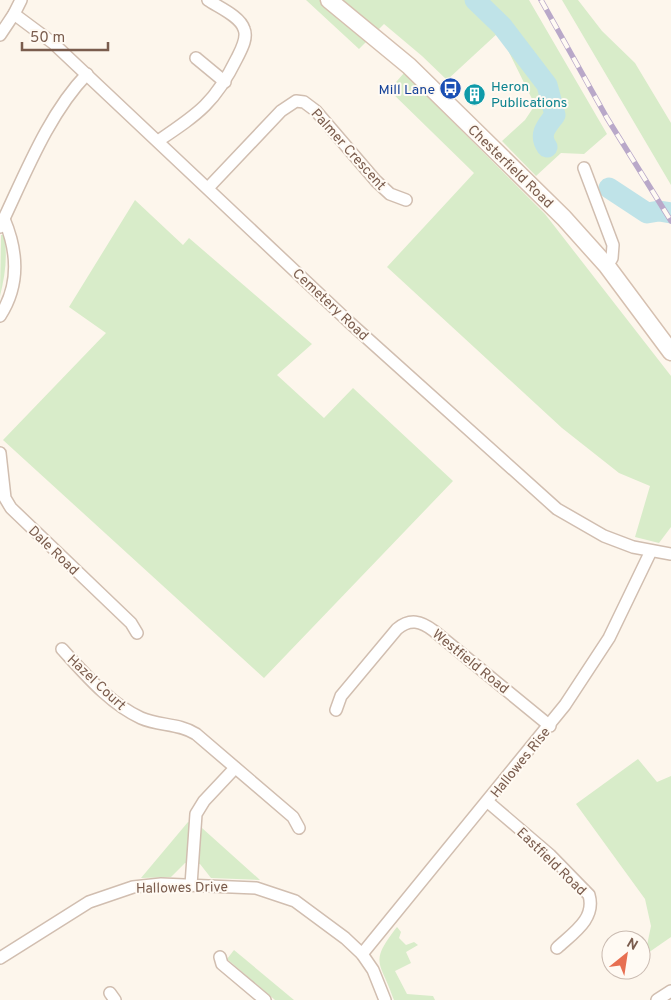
<svg xmlns="http://www.w3.org/2000/svg" width="671" height="1000" viewBox="0 0 671 1000" font-family="Overpass,sans-serif">
	<style>
		.green { fill: #d8ecc9 }
		.lines { fill: none; stroke-linecap: round; stroke-linejoin: round }
		.river { stroke: #bfe3e8; stroke-width: 21 }
		.minor-casing { stroke: #d1beb0; stroke-width: 14 }
		.secondary-casing { stroke: #d6c0b0; stroke-width: 19 }
		.minor { stroke: #fff; stroke-width: 11 }
		.secondary { stroke: #fff; stroke-width: 16 }
		.rail-casing { stroke: #b9a8c9; stroke-width: 5.5 }
		.rail { stroke: #fffaf3; stroke-width: 4; stroke-dasharray: 11; stroke-linecap: butt }
		.labels { text-anchor: middle; stroke-width: 4; stroke-linejoin: round; paint-order: stroke }
		.culture-label { font-size: 14px; fill: #0d838f; stroke: #fffaf3; text-anchor: start }
		.transit-label { font-size: 14px; fill: #164399; stroke: #fffaf3; text-anchor: end }
		.street-label { font-size: 14px; fill: #7a5c4d; stroke: #fffaf3 }
	</style>
	<rect width="100%" height="100%" fill="#fdf6ec"/>
	<g class="green">
		<polygon points="306,0 529,0 607,134 584,154 561,153 536,176 502,141 525,120 535,105 499,32 447,80 422,56 384,24 359,49"/>
		<polygon points="562,0 578,0 602,31 635,63 671,123 671,185"/>
		<polygon points="404,73 545,214 671,376 671,527 659,543 635,537 650,486 619,473 562,428 387,267 474,173 389,90"/>
		<polygon points="135,200 183,245 189,238 312,344 277,375 324,418 353,388 453,481 264,678 3,440 106,333 69,307"/>
		<path d="M1,235H4C8,256 5,276 0,296Z"/>
		<polygon points="638,759 657,782 671,776 671,937 645,955 651,926 645,899 576,804"/>
		<polygon points="188,822 202,828 260,880 211,878 200,864 185,863 171,877 141,878"/>
		<path d="M397,927L401,932L399,938L406,945L414,942L418,945L406,952L411,963L395,971L407,994L433,996L435,1000H394C381,961 368,964 397,927Z"/>
		<polygon points="234,950 294,1000 275,1000 227,959"/>
	</g>
	<g class="lines">
		<g class="river">
			<path d="M475,0L502,26L547,85L555,115C547,126 538,134 547,147"/>
			<polyline points="609,188 647,213 659,211 671,213"/>
		</g>
		<defs>
			<g id="minor">
				<polyline points="14,14 53,43 349,322 557,509 604,536 633,547 671,554"/>
				<polyline points="0,35 14,14 21,0"/>
				<polyline points="196,58 225,82"/>
				<path d="M158,141C198,114 215,103 237,58C241,50 248,38 244,29C240,16 218,7 208,0"/>
				<polyline points="584,168 613,245 612,258 607,266"/>
				<polyline points="208,188 281,111 296,101 304,102 316,111 376,181 390,194 406,200"/>
				<path d="M0,227C24,177 48,114 87,74"/>
				<path d="M0,316C20,285 18,252 4,219"/>
				<polyline points="0,453 5,498 11,508 131,623 137,633"/>
				<path d="M62,649C85,674 110,704 141,718C159,726 179,723 196,734L293,817L299,828"/>
				<path d="M336,710L341,696L397,629C410,618 421,621 434,631L550,726"/>
				<path d="M488,802L550,855L589,895C596,919 573,933 557,948"/>
				<polyline points="191,885 196,814 204,801 235,768"/>
				<polyline points="362,954 565,705 609,638 651,551"/>
				<polyline points="220,957 222,964 265,1000"/>
				<polyline points="0,958 89,902 133,887 161,884 256,888 295,901 345,938 362,954 373,970 385,1000"/>
				<polyline points="110,993 115,1000"/>
				<polyline points="657,1000 671,991"/>
			</g>
			<polyline id="secondary" points="329,0 409,66 564,218 607,266 671,352"/>
		</defs>
		<use href="#minor" class="minor-casing"/>
		<use href="#secondary" class="secondary-casing"/>
		<use href="#minor" class="minor"/>
		<use href="#secondary" class="secondary"/>
		<defs>
			<polyline id="rail" points="541,0 607,118 671,221"/>
		</defs>
		<use href="#rail" class="rail-casing"/>
		<use href="#rail" class="rail"/>
	</g>
	<defs>
		<symbol id="bus-disc" viewBox="-11 -11 22 22"><circle r="9.5" fill="#1a4fb4" stroke="#fffaf3"/><path d="M-5-6H5V4H4V6H2V4H-2V6H-4V4H-5ZM-3.5-4V0h7V-4ZM-3.5 1.2v1.5H-2V1.2ZM2 1.2v1.5H3.5V1.2Z" fill="#fff"/></symbol>
		<symbol id="building-disc" viewBox="-11 -11 22 22"><circle r="9.5" fill="#0f9aa8" stroke="#fffaf3"/><path d="M-4-6H4V6H1V3H-1V6H-4ZM-2.5-4.3h1.7v1.8h-1.7ZM.8-4.3h1.7v1.8H.8ZM-2.5-1h1.7V.8h-1.7ZM.8-1h1.7V.8H.8Z" fill="#fff"/></symbol>
	</defs>
	<g fill-rule="evenodd">
		<use href="#bus-disc" x="438" y="76" width="25" height="25"/>
		<use href="#building-disc" x="462" y="82" width="25" height="25"/>
	</g>
	<g class="labels">
		<g class="culture-label">
			<text x="491" y="91">Heron<tspan x="491" dy="16">Publications</tspan></text>
		</g>
		<g class="transit-label">
			<text x="435" y="94">Mill Lane</text>
		</g>
		<g class="street-label">
			<text transform="translate(349 149) rotate(48)" y="5">Palmer Crescent</text>
			<text transform="translate(511 166) rotate(44)" y="5">Chesterfield Road</text>
			<text transform="translate(331 304) rotate(43)" y="5">Cemetery Road</text>
			<text transform="translate(54 550) rotate(44)" y="5">Dale Road</text>
			<text transform="translate(471 661) rotate(39)" y="5">Westfield Road</text>
			<text transform="translate(97 682) rotate(43)" y="5">Hazel Court</text>
			<text transform="translate(520 762) rotate(-51)" y="5">Hallowes Rise</text>
			<text transform="translate(552 861) rotate(44)" y="5">Eastfield Road</text>
			<text transform="translate(182 887) rotate(-1)" y="5">Hallowes Drive</text>
		</g>
	</g>
	<g transform="translate(626 955) rotate(30)"><circle r="24" fill="#fffaf3" stroke="#cabbb1"/>
	<path d="M0-4L9 19L0 12L-9 19Z" fill="#e76f51"/>
	<text y="-8" font-size="14" font-weight="bold" text-anchor="middle" fill="#7a5c4d">N</text>
	</g>
	<path d="M22 42v8h86v-8" fill="none" stroke="#7a5c4d" stroke-width="2.5"/>
	<text x="30" y="42" font-size="15" fill="#7a5c4d" stroke="#fffaf3" stroke-width="4" paint-order="stroke">50 m</text>
</svg>
